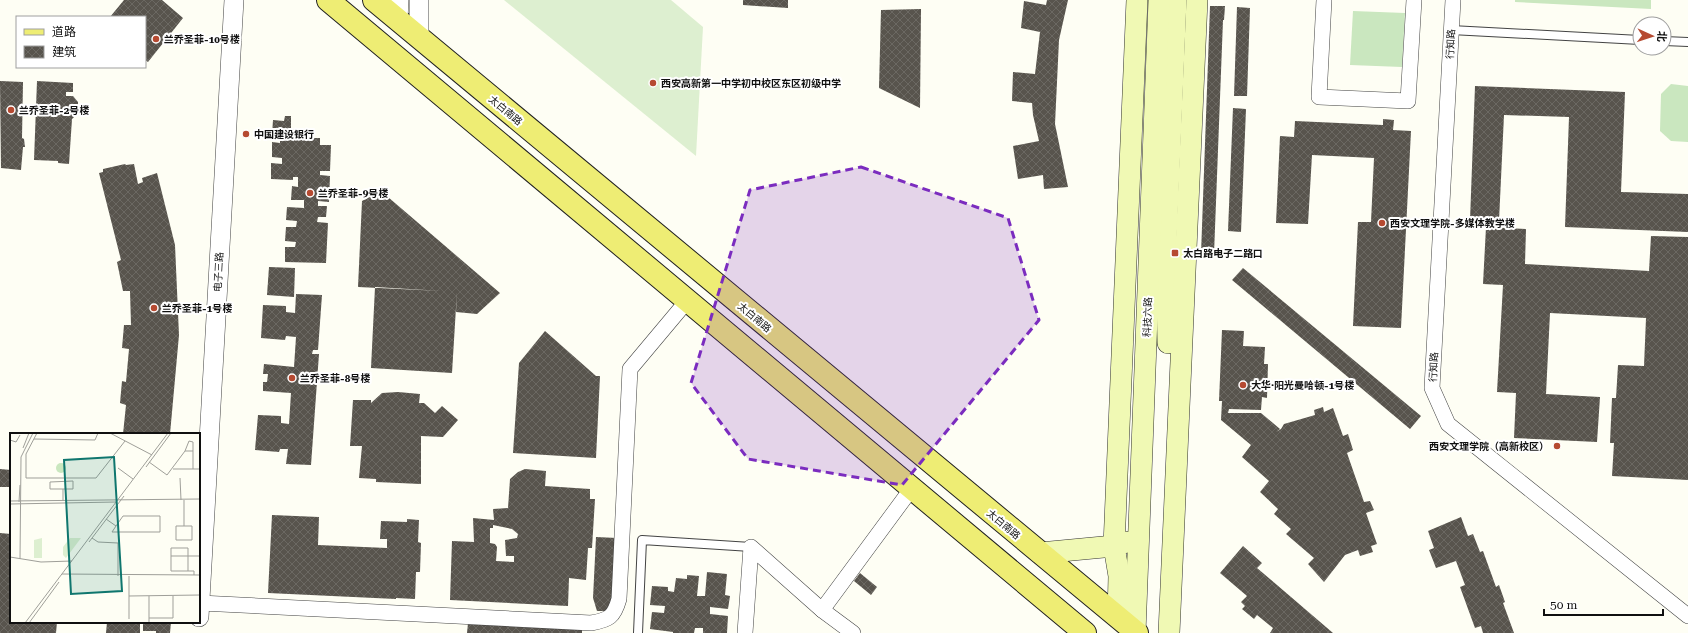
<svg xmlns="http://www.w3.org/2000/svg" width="1688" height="633" viewBox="0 0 1688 633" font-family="'Roboto Serif','Noto Sans SC',serif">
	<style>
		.grass { fill: #cae7bf }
		.pitch { fill: #ddefd0 }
		.building { fill: url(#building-cross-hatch); fill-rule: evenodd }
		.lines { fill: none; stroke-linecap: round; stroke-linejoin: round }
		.service-casing { stroke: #434343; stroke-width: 10 }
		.minor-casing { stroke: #434343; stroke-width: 16 }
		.tertiary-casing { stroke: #434343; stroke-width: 20 }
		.secondary-casing { stroke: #323232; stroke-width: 22 }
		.primary-casing { stroke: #212121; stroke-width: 24 }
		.service { stroke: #fff; stroke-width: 8 }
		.minor { stroke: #fff; stroke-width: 15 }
		.tertiary { stroke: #fff; stroke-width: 19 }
		.secondary { stroke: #f0f9b4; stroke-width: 21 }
		.primary { stroke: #eeed74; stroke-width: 22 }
		.marked { fill: #7b2cbf; fill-opacity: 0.2; stroke: #7b2cbf; stroke-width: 3; stroke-dasharray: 8 5; stroke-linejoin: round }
		.poi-dot { fill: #b64a31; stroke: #fff; stroke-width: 1.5 }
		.labels { text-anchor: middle; stroke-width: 4; stroke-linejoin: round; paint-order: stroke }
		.poi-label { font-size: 10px; font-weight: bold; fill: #101010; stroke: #fff; text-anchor: start }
		.street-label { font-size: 10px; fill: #101010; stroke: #fff }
		.inset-road { fill: none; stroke: #9f9f99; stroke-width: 1 }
		.view { fill: #0f766e; fill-opacity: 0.15; stroke: #0f766e; stroke-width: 2 }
		.inset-edge { fill: none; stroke: #101010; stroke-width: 2 }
	</style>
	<defs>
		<pattern id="building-cross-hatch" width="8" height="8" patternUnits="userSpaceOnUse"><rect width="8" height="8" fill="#58544d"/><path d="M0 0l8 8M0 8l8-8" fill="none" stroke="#6b6862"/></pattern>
	</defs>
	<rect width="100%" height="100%" fill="#fefef4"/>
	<g class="grass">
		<polygon points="1515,0 1651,0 1651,9 1515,2"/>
		<polygon points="1353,11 1405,13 1402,67 1350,65"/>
		<polygon points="1671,84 1688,86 1688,142 1671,141 1660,131 1661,94"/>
	</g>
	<polygon class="pitch" points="504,0 671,0 703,27 696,156"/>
	<g class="building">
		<polygon points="124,0 162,0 183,18 148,62 145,60 145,17 110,17"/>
		<polygon points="743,0 788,0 788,8 743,5"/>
		<polygon points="1047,0 1068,0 1059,40 1055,124 1068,187 1044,189 1043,175 1018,179 1013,146 1039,141 1033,115 1032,103 1012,101 1013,72 1035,74 1040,32 1021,28 1024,1 1046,5"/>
		<polygon points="1210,6 1225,6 1224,20 1223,20 1214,254 1201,254"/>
		<polygon points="1237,7 1250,8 1247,96 1234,96"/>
		<polygon points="921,9 920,108 879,88 881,10"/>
		<polygon points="0,81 23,82 22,138 24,139 25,147 23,147 21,170 1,168"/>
		<polygon points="37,81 73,83 73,92 66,92 66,96 73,96 78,102 78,113 72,119 69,164 58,163 58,161 34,160"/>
		<polygon points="1475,86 1625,92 1621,192 1688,194 1688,232 1565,227 1569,117 1504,115 1499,221 1470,220"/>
		<polygon points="1233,108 1246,109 1241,232 1228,231"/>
		<polygon points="285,116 291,116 291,129 310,130 310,138 320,138 320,145 331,145 330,171 320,171 320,175 330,176 329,202 318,201 318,206 327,206 326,217 318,217 317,222 328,223 326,263 285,262 285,247 295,247 296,242 285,241 286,227 296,227 297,221 286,220 287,207 304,208 304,200 291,200 292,186 298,187 298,177 293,177 293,180 271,179 271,163 282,164 282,158 272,157 272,142 280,143 280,136 272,135 273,120 284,121"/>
		<polygon points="1383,119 1394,120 1393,130 1411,131 1401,328 1353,326 1358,222 1371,222 1374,158 1312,155 1308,224 1276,223 1280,136 1294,137 1295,121 1383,125"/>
		<polygon points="125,164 126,165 134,164 138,184 143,182 142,178 157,173 175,245 179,335 170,434 123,434 126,405 120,403 122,381 126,382 129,349 122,348 124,325 131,325 130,291 123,291 117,262 121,260 99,173 103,172 103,169"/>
		<polygon points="381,191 500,293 477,314 456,312 457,291 452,373 371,368 375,287 442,291 358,287 362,201"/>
		<polygon points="1486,227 1526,229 1525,264 1649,271 1651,236 1688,237 1688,480 1612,476 1614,443 1610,443 1612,398 1616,398 1618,365 1644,366 1646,318 1550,313 1546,394 1600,397 1597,442 1514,438 1516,393 1497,392 1503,285 1483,284"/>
		<polygon points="269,267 295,268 294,297 267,295"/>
		<polygon points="1243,268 1421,416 1410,429 1232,280"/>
		<polygon points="296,294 322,295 318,350 313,350 312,354 319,354 311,465 286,464 288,449 280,449 279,452 255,450 258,415 281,416 281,423 289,424 291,393 263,391 263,382 267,382 268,374 263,374 264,364 294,367 296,337 286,336 285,340 261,338 263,305 286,306 286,312 295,313"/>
		<polygon points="1222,330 1244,331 1243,346 1265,347 1264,364 1268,364 1267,398 1262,397 1261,410 1229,409 1228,413 1261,413 1280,429 1276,432 1281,429 1284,424 1315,415 1314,410 1323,407 1324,412 1333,408 1343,436 1348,434 1353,450 1347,453 1364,502 1370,501 1374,510 1366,513 1377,544 1371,546 1373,552 1360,556 1358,550 1345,555 1324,582 1308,564 1314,558 1286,534 1291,529 1274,514 1278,509 1260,492 1269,481 1242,457 1251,445 1221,420 1222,401 1219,401"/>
		<polygon points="545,331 596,376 600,376 596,458 513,453 519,363"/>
		<polygon points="398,392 420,394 419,403 424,403 435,413 442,406 458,420 443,437 421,436 421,484 376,482 376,479 359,478 362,446 350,446 353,400 371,400 371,403 382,393"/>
		<polygon points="0,469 11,470 11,487 0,487"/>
		<path d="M525,469L546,471L545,486L590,489V499H595L592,548H588L586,580L569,578L568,606L450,600L452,541L474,542L473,518L494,520L493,509L508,508L510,479L518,472ZM493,525L512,529L518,534L517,538L505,540L506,556H514V562L496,561L497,547L495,544L490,543V528H493Z"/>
		<polygon points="272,515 319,517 318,545 387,548 387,539 380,539 381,521 407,522 407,519 419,520 418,542 421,543 420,572 416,572 415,599 396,598 396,599 268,593"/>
		<polygon points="1461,517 1468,536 1473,534 1480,552 1483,551 1496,587 1499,585 1505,602 1503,603 1514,633 1483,633 1481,626 1475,628 1460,587 1465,585 1456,561 1436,568 1429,550 1434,548 1428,531"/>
		<polygon points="0,533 11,534 11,622 57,622 56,633 0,633"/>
		<polygon points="596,537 617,538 615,600 605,611 597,611 593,598"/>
		<polygon points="1243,546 1262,563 1257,568 1333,633 1270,633 1273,628 1257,615 1254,619 1242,609 1245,606 1241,602 1247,596 1220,573"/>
		<polygon points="707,572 727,574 725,595 730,596 728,609 710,607 710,614 728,616 727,633 703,633 703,628 695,628 694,633 673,633 673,632 650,629 652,612 664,613 665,606 650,605 652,586 668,587 668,591 674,592 676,578 687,579 687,575 699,576 697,596 705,596"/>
		<polygon points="860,573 877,587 871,595 854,581"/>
		<polygon points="107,622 140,622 140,633 106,633"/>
		<polygon points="143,622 171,622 170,633 156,633 156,631 143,631"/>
		<polygon points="468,623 582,630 582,633 467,633"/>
	</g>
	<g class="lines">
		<defs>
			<g id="service">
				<polyline points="1451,30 1640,40"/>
				<polyline points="1664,41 1688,42"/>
				<polyline points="638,633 642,540 751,547"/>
			</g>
			<g id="minor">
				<polyline points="1324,0 1319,97 1408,101 1414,0"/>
				<polyline points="1453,0 1432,388 1448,424 1688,616"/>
				<path d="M200,603L591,623C609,620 614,617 619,599L630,369L687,301"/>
				<polyline points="822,610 912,488"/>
				<polyline points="745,633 751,547 822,610 853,633"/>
			</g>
			<g id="tertiary">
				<polyline points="398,20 399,0"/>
				<polyline points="419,38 419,0"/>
				<polyline points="199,617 234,0"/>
			</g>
			<g id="secondary">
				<polyline points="1168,343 1166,241 1176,0"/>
				<polyline points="1040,553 1114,546 1126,542"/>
				<polyline points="1118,617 1119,576 1114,546 1137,0"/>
				<polyline points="1135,633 1159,0"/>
				<polyline points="1169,633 1197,0"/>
			</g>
			<g id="primary">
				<polyline points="328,0 1085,633"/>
				<polyline points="374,0 1137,633"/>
			</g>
		</defs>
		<use href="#service" class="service-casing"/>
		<use href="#minor" class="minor-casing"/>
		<use href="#tertiary" class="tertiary-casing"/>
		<use href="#secondary" class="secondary-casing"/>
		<use href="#primary" class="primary-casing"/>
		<use href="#service" class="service"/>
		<use href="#minor" class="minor"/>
		<use href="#tertiary" class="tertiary"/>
		<use href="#secondary" class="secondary"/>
		<use href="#primary" class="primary"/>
	</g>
	<path class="marked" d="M861,167L1008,218L1039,320L902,485L748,459L691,383L750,190Z"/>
	<g class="poi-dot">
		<circle cx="156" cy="39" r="4"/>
		<circle cx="653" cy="83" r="4"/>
		<circle cx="11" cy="110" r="4"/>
		<circle cx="246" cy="134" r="4"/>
		<circle cx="310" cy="193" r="4"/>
		<circle cx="1382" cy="223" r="4"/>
		<rect x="1171" y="249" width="8" height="8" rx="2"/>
		<circle cx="154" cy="308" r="4"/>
		<circle cx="292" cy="378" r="4"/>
		<circle cx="1243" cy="385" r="4"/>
		<circle cx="1557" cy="446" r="4"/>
	</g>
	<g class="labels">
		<g class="poi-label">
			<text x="164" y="43">兰乔圣菲-10号楼</text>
			<text x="661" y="87">西安高新第一中学初中校区东区初级中学</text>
			<text x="19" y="114">兰乔圣菲-2号楼</text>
			<text x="254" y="138">中国建设银行</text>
			<text x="318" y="197">兰乔圣菲-9号楼</text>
			<text x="1390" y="227">西安文理学院-多媒体教学楼</text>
			<text x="1183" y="257">太白路电子二路口</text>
			<text x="162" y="312">兰乔圣菲-1号楼</text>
			<text x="300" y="382">兰乔圣菲-8号楼</text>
			<text x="1251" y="389">大华·阳光曼哈顿-1号楼</text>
			<text x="1549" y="450" text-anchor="end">西安文理学院（高新校区）</text>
		</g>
		<g class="street-label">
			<text transform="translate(1450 44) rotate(-87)" y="4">行知路</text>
			<text transform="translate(506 110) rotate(40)" y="4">太白南路</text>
			<text transform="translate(218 272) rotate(-87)" y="4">电子三路</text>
			<text transform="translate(755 317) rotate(40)" y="4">太白南路</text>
			<text transform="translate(1147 317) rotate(-88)" y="4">科技六路</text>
			<text transform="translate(1433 367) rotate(-87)" y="4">行知路</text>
			<text transform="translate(1004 524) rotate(40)" y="4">太白南路</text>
		</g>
	</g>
	<g transform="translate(10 433)">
		<rect width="190" height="190" fill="#fefef4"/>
		<path d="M46 35a5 5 0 1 1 10 0a5 5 0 1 1-10 0Z" fill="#cae7bf"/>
		<path d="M32,105V125H24V107ZM60,105H71L56,125L53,122V114Z" fill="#ddefd0"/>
		<path class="inset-road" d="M27,0L16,21V45H86L115,8M100,0L142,22M24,6L85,7L88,0M0,7L6,9L10,2M13,15L19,0M175,18L179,8L183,9V36M139,29L157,42L175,18H183M136,34L161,0M108,35L123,46M163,36H190M170,45L171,67M53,56H40V49L63,48V56H53V68M0,68L190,66M9,69L10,52M0,71L106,69M96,86L106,93L113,83H150V99H102L106,93M174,93H182V107H166V93H174V67M82,105L88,109L108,110V143M79,109L114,63M161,123H190M0,124L31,129L62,128M10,126L11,24L23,0M178,138V115H161V138H184V142M52,141L190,142M119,143V186M119,163L190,162M139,185H163V163M15,190L158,0M19,190L49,149M139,190V163"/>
		<path class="view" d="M104,24L112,158L61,161L54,27Z"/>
		<rect width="190" height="190" class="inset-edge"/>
	</g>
	<rect x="16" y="16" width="130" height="52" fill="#ffffff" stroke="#9f9f9f"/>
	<rect x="24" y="29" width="20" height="6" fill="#eeed74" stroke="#9f9f9f"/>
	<text x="52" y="36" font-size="12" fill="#101010">道路</text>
	<rect x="24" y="46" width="20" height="12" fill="url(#building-cross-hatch)" stroke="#9f9f9f"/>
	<text x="52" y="56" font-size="12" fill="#101010">建筑</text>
	<g transform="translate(1652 36) rotate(93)"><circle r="19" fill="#ffffff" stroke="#9f9f9f"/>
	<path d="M0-3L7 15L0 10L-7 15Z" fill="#b64a31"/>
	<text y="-6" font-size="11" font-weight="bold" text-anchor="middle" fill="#101010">北</text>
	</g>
	<path d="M1544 609v6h119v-6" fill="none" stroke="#101010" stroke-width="2"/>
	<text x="1550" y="609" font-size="12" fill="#101010" stroke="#ffffff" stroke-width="3" paint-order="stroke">50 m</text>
</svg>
